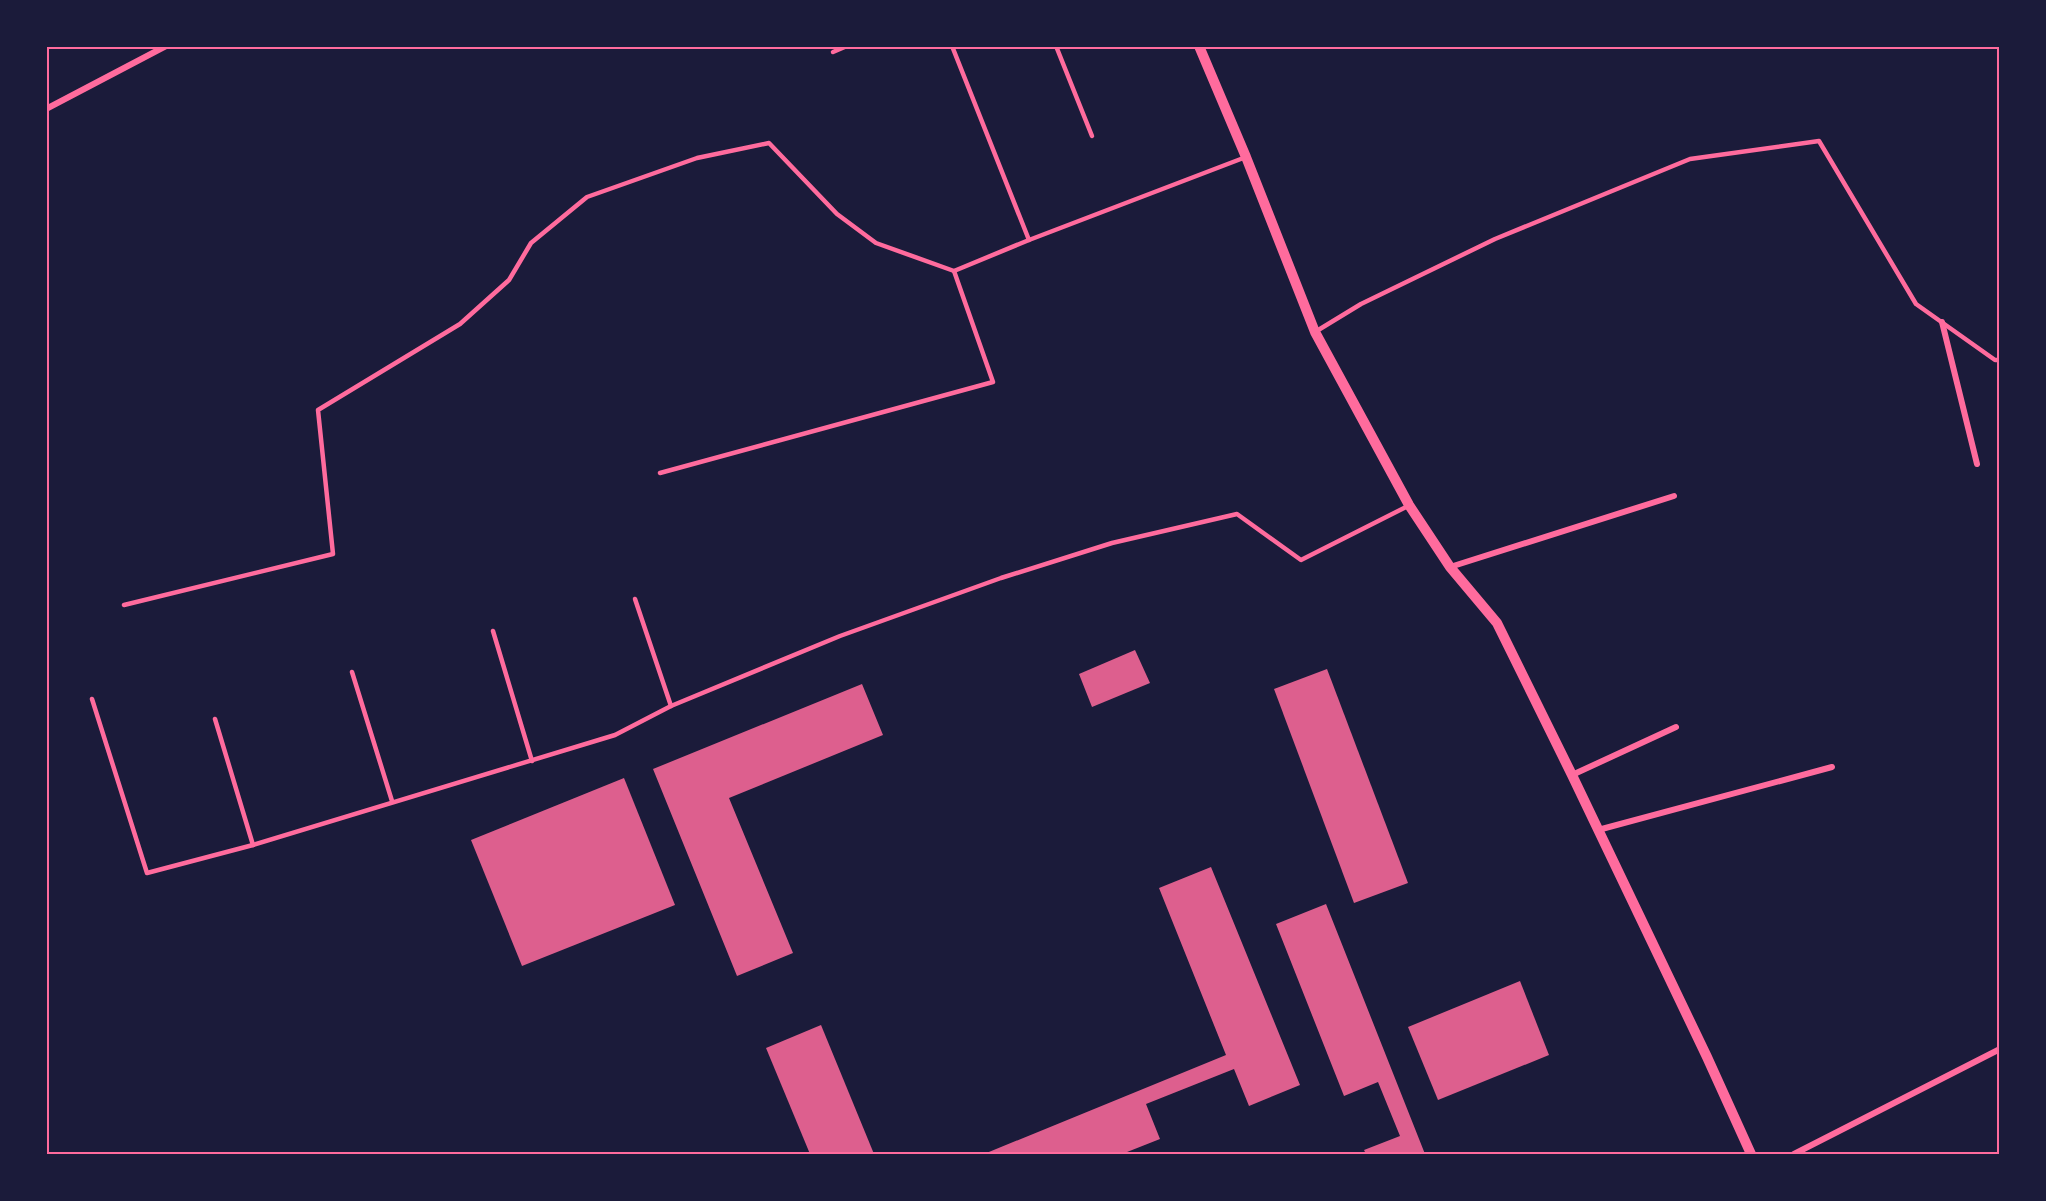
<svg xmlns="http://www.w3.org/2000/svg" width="2046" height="1201" viewBox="0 0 2046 1201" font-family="Roboto,sans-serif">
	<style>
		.building { fill: #dd5f8e }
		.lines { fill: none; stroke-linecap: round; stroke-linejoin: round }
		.service { stroke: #ff6b9d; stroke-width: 4.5 }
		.minor { stroke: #ff6b9d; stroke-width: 6 }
		.tertiary { stroke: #ff6b9d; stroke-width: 10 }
		.neatline { fill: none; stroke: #ff6b9d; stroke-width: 2 }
	</style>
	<rect width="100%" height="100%" fill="#1b1b3a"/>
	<g class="building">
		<polygon points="1135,650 1150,683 1092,707 1079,674"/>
		<polygon points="1327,669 1408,883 1354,903 1274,689"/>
		<polygon points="862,684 883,735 729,798 793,953 737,976 653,769"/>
		<polygon points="624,778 675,905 522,966 471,840"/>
		<polygon points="1211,867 1300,1085 1249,1106 1234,1069 1146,1104 1160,1139 1122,1154 984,1154 1226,1055 1159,888"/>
		<polygon points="1326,904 1425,1154 1366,1154 1364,1150 1400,1136 1378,1082 1344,1096 1276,924"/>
		<polygon points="1520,981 1549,1055 1438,1100 1408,1027"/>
		<polygon points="821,1025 874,1154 810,1154 766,1048"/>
	</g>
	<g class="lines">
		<g class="service">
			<polyline points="952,46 1029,240"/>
			<polyline points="1056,46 1092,136"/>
			<polyline points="833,52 847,46"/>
			<polyline points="1315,332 1361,304 1495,239 1690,159 1819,141 1916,304 1995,360 2000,360"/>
			<polyline points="660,473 993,382 954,271"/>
			<polyline points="635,599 671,706"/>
			<polyline points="124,605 333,554 318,410 460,324 509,280 531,243 587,197 697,158 769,143 837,214 876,243 954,271 1029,240 1246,157"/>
			<polyline points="493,631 532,761"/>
			<polyline points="352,672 392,801"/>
			<polyline points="92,699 147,873 253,845 615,735 671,706 840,636 1001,578 1112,543 1237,514 1301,560 1408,506"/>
			<polyline points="215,719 253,845"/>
		</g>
		<g class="minor">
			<polyline points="46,109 166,46"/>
			<polyline points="1942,322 1977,464"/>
			<polyline points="1450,567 1674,496"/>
			<polyline points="1572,775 1676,727"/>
			<polyline points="1598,830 1832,767"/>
			<polyline points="1794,1154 2000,1049"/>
		</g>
		<polyline class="tertiary" points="1199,46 1246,157 1315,332 1409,505 1450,567 1497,623 1572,775 1707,1057 1751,1154"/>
	</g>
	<rect width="2046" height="1201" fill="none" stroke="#1b1b3a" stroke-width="96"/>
	<rect x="48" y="48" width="1950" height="1105" class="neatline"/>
</svg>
